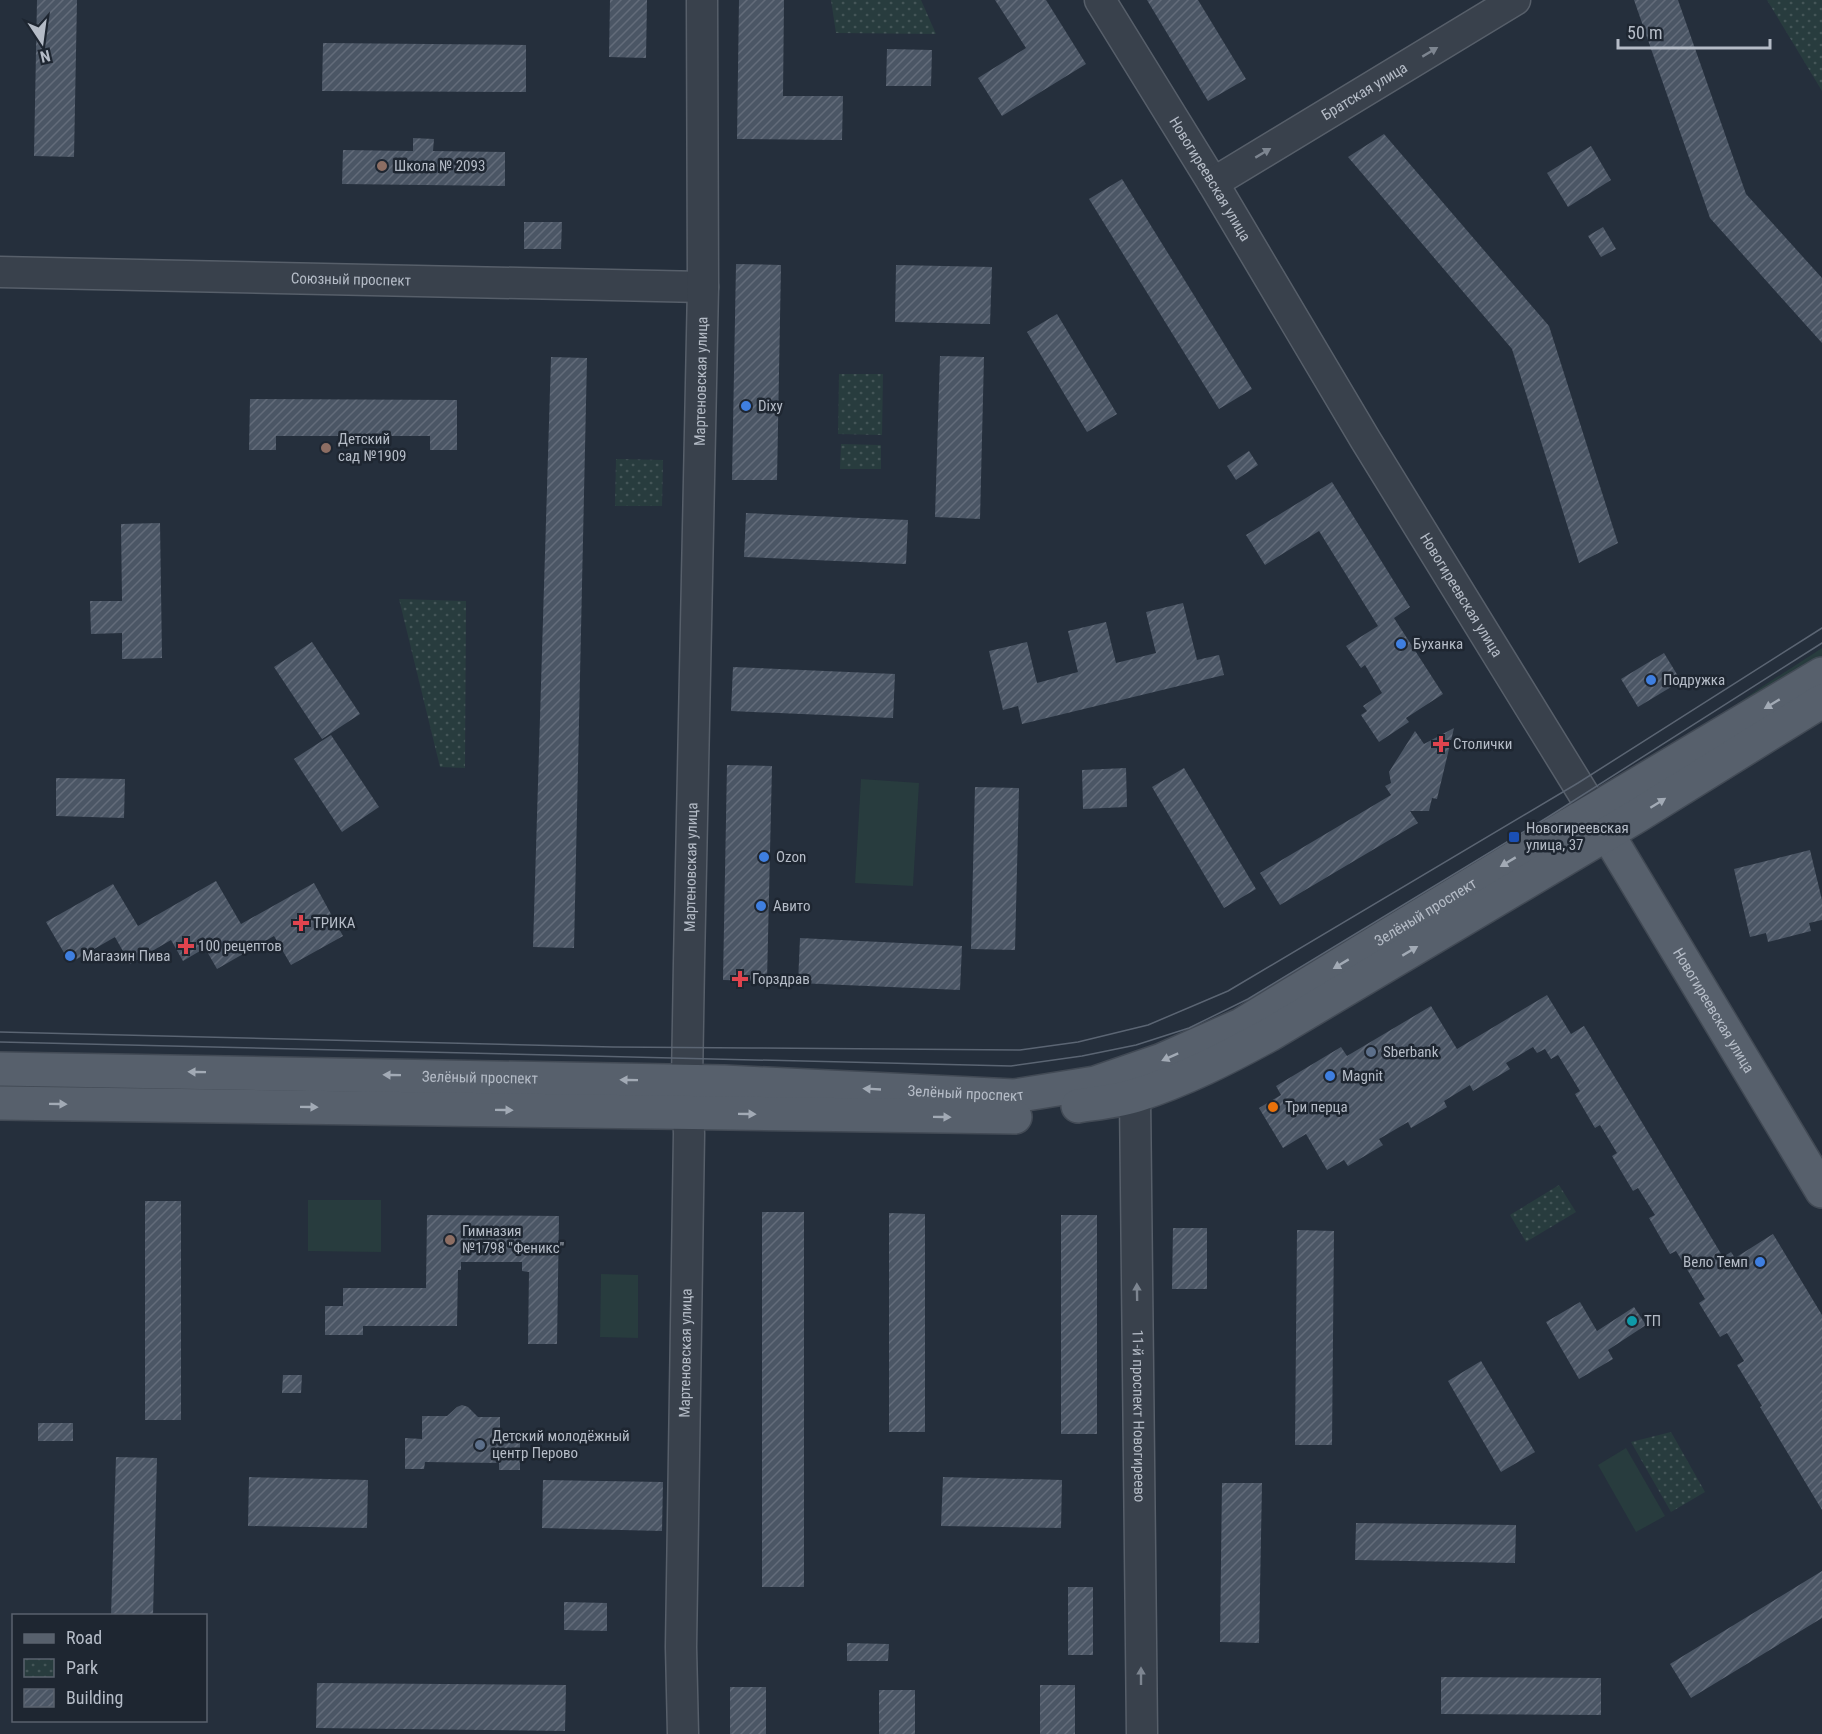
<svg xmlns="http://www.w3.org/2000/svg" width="1822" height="1734" viewBox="0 0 1822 1734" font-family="'Roboto Condensed',sans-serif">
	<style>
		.green { fill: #283c3e }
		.park { fill: url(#park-dots) }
		.building { fill: url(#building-hatch) }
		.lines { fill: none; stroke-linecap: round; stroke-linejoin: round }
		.minor-casing { stroke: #575f6a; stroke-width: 33 }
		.major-casing { stroke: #424a55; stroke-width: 36 }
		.minor { stroke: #39414c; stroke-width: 30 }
		.major { stroke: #57606c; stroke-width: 33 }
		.tram { stroke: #5b6573; stroke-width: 1.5 }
		.oneway { fill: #7d8590 }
		.oneway2 { fill: #a2aab5 }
		.education-dot { fill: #8d6e63; stroke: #1e2631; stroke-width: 2 }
		.shop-dot { fill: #3f7fe0; stroke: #1e2631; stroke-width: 2 }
		.health-dot { fill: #e0444e; stroke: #1e2631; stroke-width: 2 }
		.transit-dot { fill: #1a4fb4; stroke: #1e2631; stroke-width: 2 }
		.service-dot { fill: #5c6f8a; stroke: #1e2631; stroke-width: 2 }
		.food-dot { fill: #e8710a; stroke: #1e2631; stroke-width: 2 }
		.culture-dot { fill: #0f9aa8; stroke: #1e2631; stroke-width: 2 }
		.labels { text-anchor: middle; stroke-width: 5; stroke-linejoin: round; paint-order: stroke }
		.street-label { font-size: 15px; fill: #b5bcc7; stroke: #1e2631 }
		.poi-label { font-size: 15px; fill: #b5bcc7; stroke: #1e2631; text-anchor: start }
	</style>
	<defs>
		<pattern id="park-dots" width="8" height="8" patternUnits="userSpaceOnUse" patternTransform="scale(1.5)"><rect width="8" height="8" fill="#283c3e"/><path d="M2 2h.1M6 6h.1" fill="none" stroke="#455658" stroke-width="1.8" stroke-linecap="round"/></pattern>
		<pattern id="building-hatch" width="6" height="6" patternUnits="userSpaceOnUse" patternTransform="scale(1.5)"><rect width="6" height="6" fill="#4b5665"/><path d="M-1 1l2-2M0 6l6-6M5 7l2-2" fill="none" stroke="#636c7a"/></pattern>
	</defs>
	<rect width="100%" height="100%" fill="#252f3c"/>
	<g class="green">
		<polygon points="1822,648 1822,664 1630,778 1760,688"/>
		<polygon points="861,779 919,783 913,886 855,883"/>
		<polygon points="308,1200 381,1200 381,1252 308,1251"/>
		<polygon points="601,1274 638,1275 638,1338 600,1337"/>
		<polygon points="1626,1448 1665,1516 1636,1532 1598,1465"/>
	</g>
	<g class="park">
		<polygon points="831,0 921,0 936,34 836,33"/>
		<polygon points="1767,0 1822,0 1822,91"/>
		<polygon points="839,374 883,374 882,435 838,434"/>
		<polygon points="841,444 881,445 881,469 840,469"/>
		<polygon points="616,459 663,460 662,506 615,506"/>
		<polygon points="399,599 466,601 465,768 440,767"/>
		<polygon points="1559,1185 1576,1212 1526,1242 1510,1215"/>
		<polygon points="1671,1432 1705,1492 1671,1512 1631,1442"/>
	</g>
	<g class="building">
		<polygon points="37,0 77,0 74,157 34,156"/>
		<polygon points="610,0 647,0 646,58 609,57"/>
		<polygon points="739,0 784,0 783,96 843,96 842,140 737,139"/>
		<polygon points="995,0 1046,0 1086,64 1002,116 978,78 1026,48"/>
		<polygon points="1147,0 1198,0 1246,79 1208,101"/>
		<polygon points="1634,0 1678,0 1746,194 1822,278 1822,343 1710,218"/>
		<polygon points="323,43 526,45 526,92 322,91"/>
		<polygon points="887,49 932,50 931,86 886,86"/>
		<polygon points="1384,134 1549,326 1618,543 1579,563 1512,349 1348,157"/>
		<polygon points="413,138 434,139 433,151 505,152 505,186 342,184 343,150 413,151"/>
		<polygon points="1591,146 1611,180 1568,207 1547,173"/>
		<polygon points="1122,179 1252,389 1219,409 1089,199"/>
		<polygon points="524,222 562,222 561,249 524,249"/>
		<polygon points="1603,227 1616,249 1601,257 1588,236"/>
		<polygon points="736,264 781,265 777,480 732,480"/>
		<polygon points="896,265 992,267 990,324 895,322"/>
		<polygon points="1057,314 1117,414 1087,432 1027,332"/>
		<polygon points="940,356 984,357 980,519 935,517"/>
		<polygon points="551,357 587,358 574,948 533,947"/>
		<polygon points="250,399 457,400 457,450 430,450 430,436 276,436 276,450 249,450"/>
		<polygon points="1249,451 1258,465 1236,480 1227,466"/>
		<polygon points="1332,482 1410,607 1394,618 1443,694 1406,718 1409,722 1379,742 1361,715 1367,711 1363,706 1382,693 1365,665 1361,668 1346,646 1378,626 1319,531 1265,565 1246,535"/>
		<polygon points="746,513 908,520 906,564 744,557"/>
		<polygon points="160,523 162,658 122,659 122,633 91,634 90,601 122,601 121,524"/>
		<polygon points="1183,603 1197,660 1219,655 1224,675 1022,724 1018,706 1003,710 989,651 1027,642 1037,683 1078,672 1068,631 1106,622 1116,663 1156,653 1146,612"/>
		<polygon points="312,642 360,714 322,739 274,667"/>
		<polygon points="1664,653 1681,681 1638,707 1621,679"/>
		<polygon points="733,667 895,674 893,718 731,711"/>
		<polygon points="1454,728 1437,799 1432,798 1429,811 1410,811 1418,823 1280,905 1260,873 1391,795 1385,786 1391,783 1389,772 1415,731 1424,744"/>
		<polygon points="331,735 379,807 342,832 294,759"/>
		<polygon points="727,765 772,766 767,981 723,980"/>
		<polygon points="1126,768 1127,807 1083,809 1082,770"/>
		<polygon points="1184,768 1256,889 1224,908 1152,787"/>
		<polygon points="56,778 125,779 124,818 56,816"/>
		<polygon points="975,787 1019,788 1015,950 971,949"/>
		<polygon points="1810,850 1822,900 1822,920 1809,923 1811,931 1768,942 1766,933 1750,937 1734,869"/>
		<polygon points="216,881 241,924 314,883 343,936 291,965 274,936 217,969 205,948 183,961 171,940 130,964 115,937 70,963 46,922 113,884 138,926"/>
		<polygon points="800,938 962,946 960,990 798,983"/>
		<polygon points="1547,995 1571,1034 1584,1026 1723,1257 1731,1252 1735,1258 1773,1234 1822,1315 1822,1510 1760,1407 1762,1406 1737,1365 1744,1361 1727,1333 1720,1337 1699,1303 1705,1299 1676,1251 1670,1254 1649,1218 1655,1215 1638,1188 1633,1191 1612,1156 1617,1153 1600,1125 1595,1128 1575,1094 1580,1091 1558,1055 1551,1059 1545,1049 1537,1053 1533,1047 1506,1063 1510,1069 1473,1091 1470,1085 1444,1101 1447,1107 1411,1128 1408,1122 1379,1139 1383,1145 1348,1166 1344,1160 1327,1170 1306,1134 1283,1148 1259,1108 1281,1095 1276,1086 1341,1047 1347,1056 1431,1006 1457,1049"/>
		<rect x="145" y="1201" width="36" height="219"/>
		<rect x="762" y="1212" width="42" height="375"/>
		<polygon points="889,1213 925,1214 925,1432 889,1432"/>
		<polygon points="427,1215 559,1216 557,1344 528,1344 529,1272 522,1271 522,1262 461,1262 461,1270 458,1270 457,1326 363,1326 363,1335 325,1335 325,1306 343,1306 343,1288 426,1288"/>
		<rect x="1061" y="1215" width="36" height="219"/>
		<polygon points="1173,1228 1207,1228 1207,1289 1172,1289"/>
		<polygon points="1297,1230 1334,1231 1332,1445 1295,1445"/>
		<polygon points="1580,1302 1597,1331 1634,1307 1646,1325 1608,1350 1613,1359 1579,1379 1546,1322"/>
		<polygon points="1481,1361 1535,1452 1501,1472 1448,1381"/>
		<polygon points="283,1375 302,1375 301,1393 282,1393"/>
		<polygon points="462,1405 468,1407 478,1417 500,1417 500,1439 520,1439 520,1470 499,1470 499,1463 425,1462 424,1469 405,1469 405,1438 422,1439 422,1416 447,1416 457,1407"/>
		<rect x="38" y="1423" width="35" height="18"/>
		<polygon points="116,1457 157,1458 153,1616 111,1616"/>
		<polygon points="249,1477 368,1480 367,1528 248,1526"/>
		<polygon points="943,1477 1062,1480 1061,1528 941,1526"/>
		<polygon points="543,1480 663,1482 662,1531 542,1528"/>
		<polygon points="1222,1483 1262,1483 1259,1643 1220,1642"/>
		<polygon points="1356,1523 1516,1525 1515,1563 1355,1560"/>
		<polygon points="1822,1571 1822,1618 1691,1698 1670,1664"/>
		<rect x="1068" y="1587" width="25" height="68"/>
		<polygon points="564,1602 607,1603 607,1631 564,1630"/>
		<polygon points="847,1643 889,1644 888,1661 847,1661"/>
		<polygon points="1441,1677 1601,1678 1601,1715 1441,1714"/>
		<polygon points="317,1683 566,1685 565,1731 316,1728"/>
		<rect x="1040" y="1685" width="35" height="49"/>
		<rect x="730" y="1687" width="36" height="47"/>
		<rect x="879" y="1690" width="36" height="44"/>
	</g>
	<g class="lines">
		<defs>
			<g id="minor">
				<path id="s1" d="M1100,0L1213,183L1365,439L1594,811"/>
				<path id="s2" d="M1213,183L1515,0"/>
				<path id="s3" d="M0,272L703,287"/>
				<path id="s4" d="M1135,1096L1142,1734"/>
				<path id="s5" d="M683,1734L681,1647L689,1134L687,1081L689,963L703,287L702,0"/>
			</g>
			<g id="major">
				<path id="s6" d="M1596,815L1822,1191"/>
				<path id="s7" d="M0,1069L724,1082L1014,1096L1095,1083L1162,1060L1241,1025L1557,832L1822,674"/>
				<polyline points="0,1103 1015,1117"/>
				<path d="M1078,1106C1097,1103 1118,1101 1137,1095C1184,1080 1227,1058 1269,1035L1637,816L1822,701"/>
			</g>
		</defs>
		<use href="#minor" class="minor-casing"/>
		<use href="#major" class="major-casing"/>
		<use href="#minor" class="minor"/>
		<use href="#major" class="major"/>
		<g class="tram">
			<polyline points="0,1032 613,1047 752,1048 1020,1050 1078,1042 1148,1025 1228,991 1578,783 1822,628"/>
			<polyline points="0,1042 1011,1066 1082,1056 1136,1045 1189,1028 1248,999 1548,817 1822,643"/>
		</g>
	</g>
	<defs><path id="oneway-solid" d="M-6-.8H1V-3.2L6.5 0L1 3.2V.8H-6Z" transform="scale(1.5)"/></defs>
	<g class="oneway">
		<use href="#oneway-solid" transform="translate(1430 52) rotate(-31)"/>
		<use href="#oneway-solid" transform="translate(1263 153) rotate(-31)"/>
		<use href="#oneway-solid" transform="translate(1137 1292) rotate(-91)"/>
		<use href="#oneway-solid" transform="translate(1141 1676) rotate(-90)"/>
	</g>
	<g class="oneway2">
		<use href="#oneway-solid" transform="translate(1772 704) rotate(149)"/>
		<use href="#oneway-solid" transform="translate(1658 803) rotate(-32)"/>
		<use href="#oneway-solid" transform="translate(1508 862) rotate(149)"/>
		<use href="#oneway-solid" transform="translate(1410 951) rotate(-31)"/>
		<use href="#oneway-solid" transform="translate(1341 964) rotate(149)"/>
		<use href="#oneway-solid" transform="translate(1170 1057) rotate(156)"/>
		<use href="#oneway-solid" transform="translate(197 1072) rotate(-179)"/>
		<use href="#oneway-solid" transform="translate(392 1075) rotate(-179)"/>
		<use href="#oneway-solid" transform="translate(629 1080) rotate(-179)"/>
		<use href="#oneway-solid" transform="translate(872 1089) rotate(-177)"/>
		<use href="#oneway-solid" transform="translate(58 1104) rotate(1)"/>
		<use href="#oneway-solid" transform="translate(309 1107) rotate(1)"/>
		<use href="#oneway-solid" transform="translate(504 1110) rotate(1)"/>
		<use href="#oneway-solid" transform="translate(747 1114) rotate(1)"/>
		<use href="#oneway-solid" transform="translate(942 1117) rotate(1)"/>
	</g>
	<g class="education-dot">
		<circle cx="382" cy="166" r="6"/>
		<circle cx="326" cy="448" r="6"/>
		<circle cx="450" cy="1240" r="6"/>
	</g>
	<g class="shop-dot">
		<circle cx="746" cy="406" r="6"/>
		<circle cx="1401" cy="644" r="6"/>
		<circle cx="1651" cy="680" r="6"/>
		<circle cx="764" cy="857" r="6"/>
		<circle cx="761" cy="906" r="6"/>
		<circle cx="70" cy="956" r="6"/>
		<circle cx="1330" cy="1076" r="6"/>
		<circle cx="1760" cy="1262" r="6"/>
	</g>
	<g class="health-dot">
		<path d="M1438 735h6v6h6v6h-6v6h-6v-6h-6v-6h6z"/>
		<path d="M298 914h6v6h6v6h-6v6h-6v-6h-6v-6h6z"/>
		<path d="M183 937h6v6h6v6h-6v6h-6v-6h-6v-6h6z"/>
		<path d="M737 970h6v6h6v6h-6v6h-6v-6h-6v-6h6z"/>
	</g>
	<rect class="transit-dot" x="1508" y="831" width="12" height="12" rx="3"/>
	<g class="service-dot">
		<circle cx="1371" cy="1052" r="6"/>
		<circle cx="480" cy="1445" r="6"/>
	</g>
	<circle class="food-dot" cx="1273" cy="1107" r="6"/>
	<circle class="culture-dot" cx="1632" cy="1321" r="6"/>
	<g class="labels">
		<g class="street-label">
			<text dy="5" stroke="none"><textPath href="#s2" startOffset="177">Братская улица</textPath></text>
			<text dy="5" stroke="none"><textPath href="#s1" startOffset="210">Новогиреевская улица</textPath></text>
			<text dy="5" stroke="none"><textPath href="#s3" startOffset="351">Союзный проспект</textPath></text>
			<text dy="5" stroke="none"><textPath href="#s5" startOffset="1353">Мартеновская улица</textPath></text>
			<text dy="5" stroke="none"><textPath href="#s1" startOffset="696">Новогиреевская улица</textPath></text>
			<text dy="5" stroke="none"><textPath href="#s5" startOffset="867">Мартеновская улица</textPath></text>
			<text dy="5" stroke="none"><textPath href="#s7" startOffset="1470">Зелёный проспект</textPath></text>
			<text dy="5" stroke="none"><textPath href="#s6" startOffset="228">Новогиреевская улица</textPath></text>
			<text dy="5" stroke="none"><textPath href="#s7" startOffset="480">Зелёный проспект</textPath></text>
			<text dy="5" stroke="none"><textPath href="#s7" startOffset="966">Зелёный проспект</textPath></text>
			<text dy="5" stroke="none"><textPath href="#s5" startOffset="381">Мартеновская улица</textPath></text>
			<text dy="5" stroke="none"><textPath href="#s4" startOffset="320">11-й проспект Новогиреево</textPath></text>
		</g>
		<g class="poi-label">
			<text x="394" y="171">Школа № 2093</text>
			<text x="758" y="411">Dixy</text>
			<text x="338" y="444">Детский<tspan x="338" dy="17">сад №1909</tspan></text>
			<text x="1413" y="649">Буханка</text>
			<text x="1663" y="685">Подружка</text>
			<text x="1453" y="749">Столички</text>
			<text x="1526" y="833">Новогиреевская<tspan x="1526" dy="17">улица, 37</tspan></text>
			<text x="776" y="862">Ozon</text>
			<text x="773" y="911">Авито</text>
			<text x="313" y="928">ТРИКА</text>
			<text x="198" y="951">100 рецептов</text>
			<text x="82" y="961">Магазин Пива</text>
			<text x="752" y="984">Горздрав</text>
			<text x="1383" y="1057">Sberbank</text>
			<text x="1342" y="1081">Magnit</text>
			<text x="1285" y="1112">Три перца</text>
			<text x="462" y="1236">Гимназия<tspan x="462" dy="17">№1798 "Феникс"</tspan></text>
			<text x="1748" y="1267" text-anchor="end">Вело Темп</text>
			<text x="1644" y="1326">ТП</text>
			<text x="492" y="1441">Детский молодёжный<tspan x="492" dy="17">центр Перово</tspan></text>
		</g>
	</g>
	<rect x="12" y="1614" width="195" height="108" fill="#1e2631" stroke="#5a626d" stroke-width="1.5"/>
	<rect x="24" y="1634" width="30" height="9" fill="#57606c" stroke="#5a626d" stroke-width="1.5"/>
	<text x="66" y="1644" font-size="18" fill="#b5bcc7">Road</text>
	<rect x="24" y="1659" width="30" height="18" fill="url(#park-dots)" stroke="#5a626d" stroke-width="1.5"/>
	<text x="66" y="1674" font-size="18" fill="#b5bcc7">Park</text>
	<rect x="24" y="1689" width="30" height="18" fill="url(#building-hatch)" stroke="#5a626d" stroke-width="1.5"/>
	<text x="66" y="1704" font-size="18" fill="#b5bcc7">Building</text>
	<g transform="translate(42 42) rotate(167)" stroke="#1e2631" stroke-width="4.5" paint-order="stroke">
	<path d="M0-4.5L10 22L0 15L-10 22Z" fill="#b5bcc7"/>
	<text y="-9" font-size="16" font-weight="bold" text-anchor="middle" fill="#b5bcc7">N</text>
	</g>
	<path d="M1618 39v9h152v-9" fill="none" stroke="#b5bcc7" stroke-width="3"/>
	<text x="1627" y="39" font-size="18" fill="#b5bcc7" stroke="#1e2631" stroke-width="4.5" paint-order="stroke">50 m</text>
</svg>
